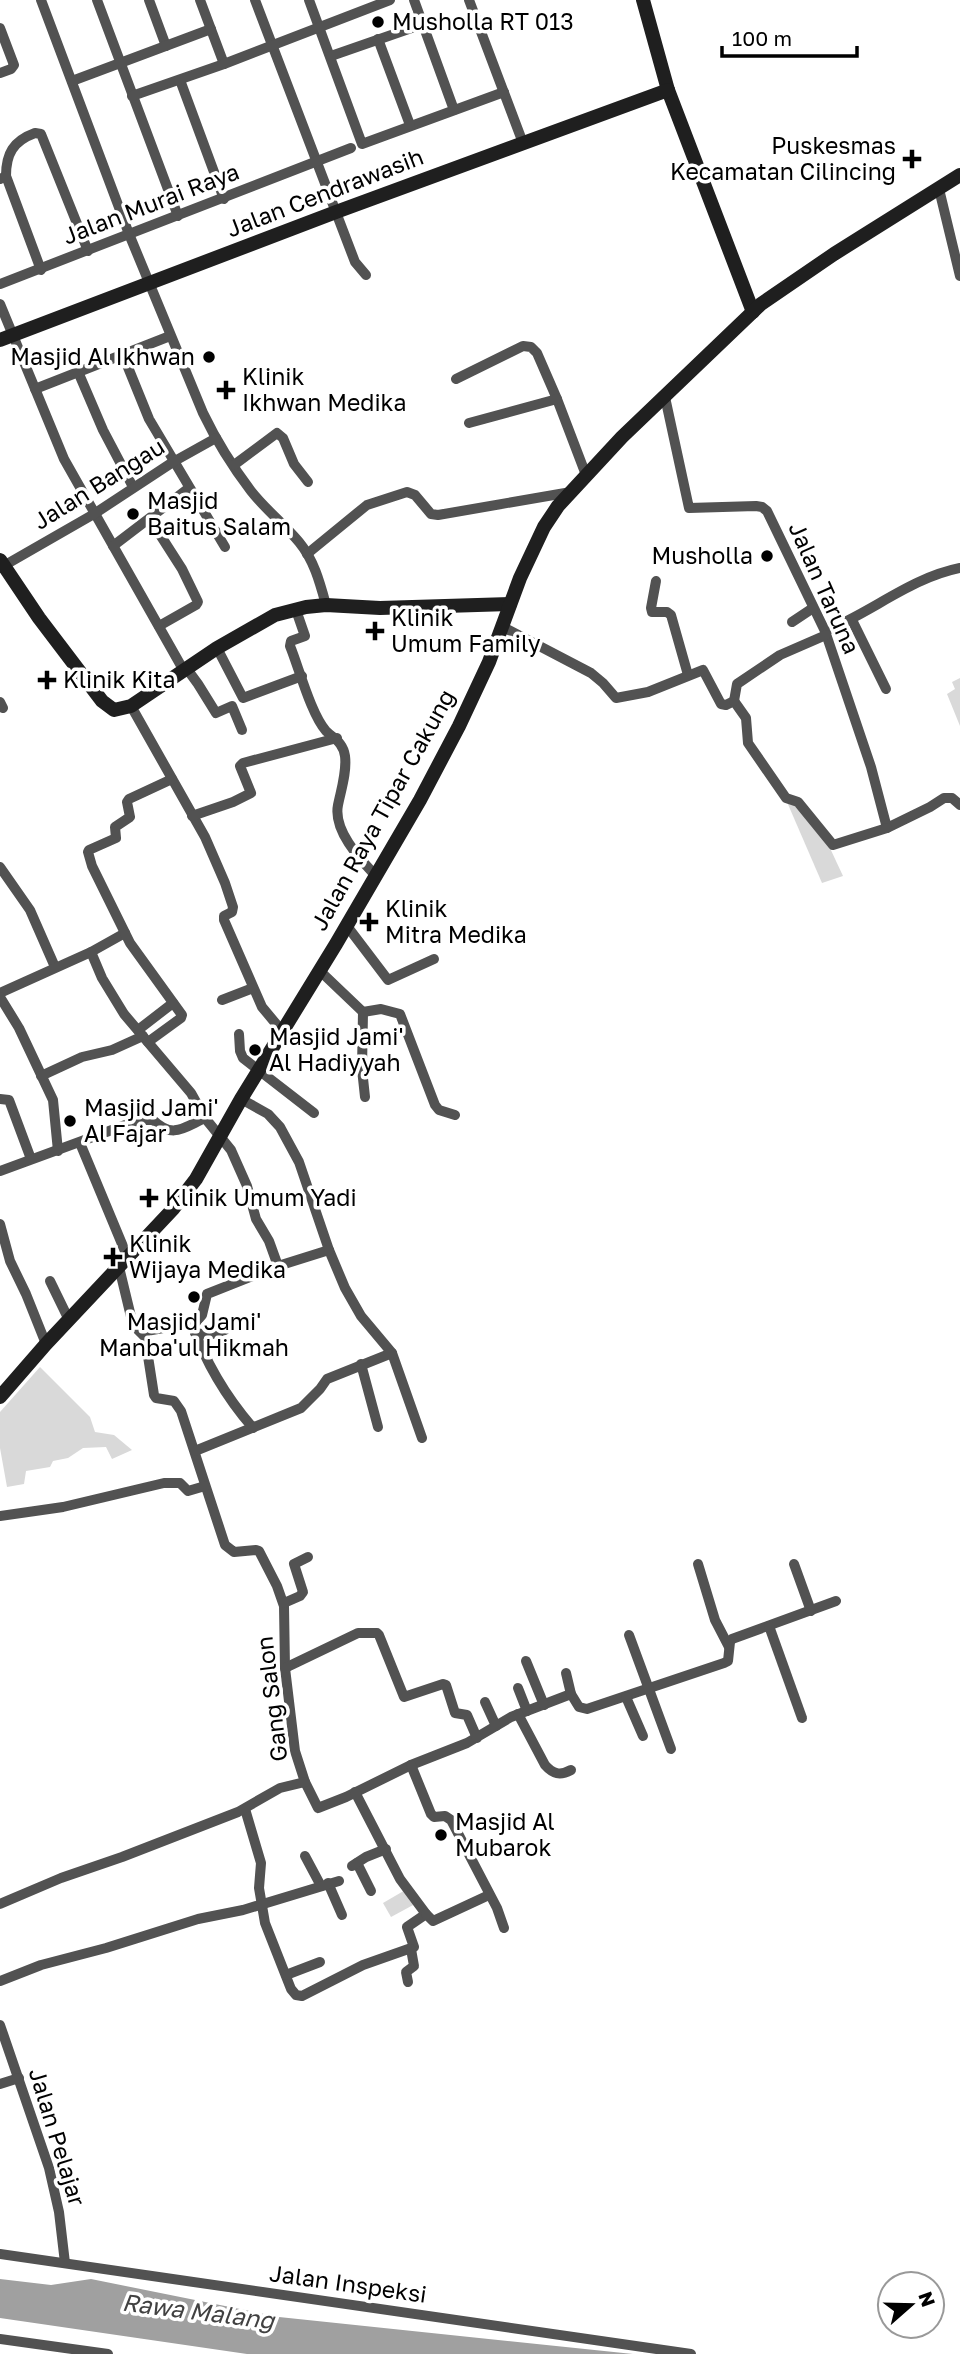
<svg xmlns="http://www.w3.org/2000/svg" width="960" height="2354" viewBox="0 0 960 2354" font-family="'Golos Text',sans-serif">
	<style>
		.green { fill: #d9d9d9 }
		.water { fill: #a0a0a0 }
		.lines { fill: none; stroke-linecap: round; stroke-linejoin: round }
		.street { stroke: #525252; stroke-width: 10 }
		.secondary { stroke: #1f1f1f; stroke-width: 14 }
		.poi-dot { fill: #000; stroke: #fff; stroke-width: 2.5 }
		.labels { text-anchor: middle; stroke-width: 7; stroke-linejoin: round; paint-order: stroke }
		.poi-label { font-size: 23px; fill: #000; stroke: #fff; text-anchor: start }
		.street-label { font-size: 23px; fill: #000; stroke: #fff }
		.water-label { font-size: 24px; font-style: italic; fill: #414141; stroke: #fff }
	</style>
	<rect width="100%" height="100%" fill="#fff"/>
	<g class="green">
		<polygon points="960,678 960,726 947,694 955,689 952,682"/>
		<polygon points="787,802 798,805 829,846 843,876 822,883"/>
		<polygon points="40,1367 90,1417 95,1432 114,1435 132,1450 112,1459 106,1447 83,1448 68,1458 53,1461 50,1467 26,1471 24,1484 7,1487 0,1448 0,1412"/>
		<polygon points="407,1889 415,1904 391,1917 383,1903"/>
	</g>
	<polygon class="water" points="0,2279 51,2285 91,2279 279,2317 633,2354 247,2354 0,2318"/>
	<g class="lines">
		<g class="street">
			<path d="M41,0L129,234L203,413C216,440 232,466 251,491C265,509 284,524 299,542C314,560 320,583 326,605"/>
			<polyline points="97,0 178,216"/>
			<polyline points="149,0 166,46"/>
			<polyline points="200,0 224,64"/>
			<polyline points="255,0 355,262 366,275"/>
			<polyline points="309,0 362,144 504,92"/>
			<polyline points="414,0 454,110"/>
			<polyline points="469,0 523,143"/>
			<polyline points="0,28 14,65 11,69 0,73"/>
			<polyline points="378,39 410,125"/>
			<polyline points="331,56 423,24"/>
			<polyline points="180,80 224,199"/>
			<polyline points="72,81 211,29"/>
			<polyline points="132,96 224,64 390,0"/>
			<path d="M6,176C6,154 13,141 35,133L41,134L88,251"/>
			<polyline points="0,179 6,176 41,270"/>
			<polyline points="939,189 960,276"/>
			<polyline points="0,284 351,148"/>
			<polyline points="0,304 64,459 184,671"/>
			<polyline points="123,355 149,419 225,547"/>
			<polyline points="79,374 103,430 133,487"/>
			<polyline points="456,379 523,346 531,347 537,353 557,399 586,475"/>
			<polyline points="35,389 170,336"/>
			<polyline points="665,397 689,508 756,506 762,507 767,511 825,631 871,767 887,828 930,807 944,798 952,798 960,805"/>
			<polyline points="469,423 557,399"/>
			<polyline points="234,465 277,433 283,438 294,464 308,482"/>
			<polyline points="150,519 182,569 198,602 196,605 159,626"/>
			<polyline points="113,546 189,488"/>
			<polyline points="307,554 367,505 407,492 415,495 431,514 438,515 571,492"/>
			<polyline points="0,568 94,514 173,462 216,438"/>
			<polyline points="656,581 651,608 652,612 667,612 671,615 688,675"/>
			<path d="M296,610L305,636L291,641L290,646C299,668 311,714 326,731C334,739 343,742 345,756C347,772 341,790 338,805C333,830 359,858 375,875"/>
			<polyline points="852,620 886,689"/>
			<polyline points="792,622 813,608"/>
			<polyline points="503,627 591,673 603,683 616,698 648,692 703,670 721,704 726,705 734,701 746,718 748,743 786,798 798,802 833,845 887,828"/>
			<path d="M825,631C871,613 910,578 960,568"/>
			<polyline points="217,648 243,698 302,676"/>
			<polyline points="187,669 198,684 216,713 232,706 242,730"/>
			<polyline points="734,701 737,684 780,655 826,635"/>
			<polyline points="0,702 3,708"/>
			<polyline points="131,706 205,837 225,883 233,907 232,912 224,916 224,920 262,1007 282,1031"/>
			<polyline points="192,816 233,802 251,793 240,766 243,763 337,738"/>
			<polyline points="0,867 30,910 55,967"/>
			<polyline points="347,926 388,980 434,959"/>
			<polyline points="91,952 125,933"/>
			<polyline points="320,971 363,1012"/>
			<polyline points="0,993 91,952 102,978 124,1014 191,1093 205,1118 231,1150 247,1186 256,1219 269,1241 278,1266"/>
			<polyline points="0,997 19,1028 53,1100 58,1151"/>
			<polyline points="222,1000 253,988"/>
			<polyline points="363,1012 381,1009 400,1014 435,1105 439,1110 455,1115"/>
			<polyline points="363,1012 362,1069 365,1097"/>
			<polyline points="138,1030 173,1003"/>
			<polyline points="239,1034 240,1051 243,1058 314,1113"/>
			<polyline points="148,1042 181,1018 182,1015 130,943 92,866 88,852 89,850 116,838 115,827 130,817 127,802 129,799 172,779"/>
			<polyline points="41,1076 82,1057 112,1050 143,1036"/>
			<polyline points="0,1099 9,1100 31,1159"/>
			<polyline points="241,1099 268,1114 280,1127 299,1162 329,1250 345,1288 361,1316 392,1353 422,1438"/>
			<polyline points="80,1143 127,1256"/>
			<path d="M0,1171L139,1120H153C173,1139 183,1128 205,1118"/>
			<polyline points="0,1224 10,1261 26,1294 46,1344"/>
			<polyline points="119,1267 133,1325 145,1337 154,1395 156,1398 174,1401 181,1411 225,1545 234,1552 256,1550 259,1551 277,1586 284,1606 285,1668 295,1751 305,1782 318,1808 346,1797 411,1765 467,1743 511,1717 571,1694 579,1707 587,1709 724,1663 728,1661 730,1642 732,1639 836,1601"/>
			<polyline points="50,1281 69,1320"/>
			<path d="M192,1324C205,1361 227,1398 253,1428"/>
			<polyline points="141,1332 196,1322 202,1315 207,1294 278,1266 329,1250"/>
			<polyline points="195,1333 209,1335 225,1330"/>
			<polyline points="361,1364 378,1427"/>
			<polyline points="195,1451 301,1408 320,1389 327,1379 392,1353"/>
			<polyline points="0,1516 63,1507 164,1483 180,1483 188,1491 205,1486"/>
			<polyline points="698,1564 715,1620 729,1647"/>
			<polyline points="794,1564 811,1611"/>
			<polyline points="284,1603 300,1596 303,1592 294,1564 308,1557"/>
			<polyline points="769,1626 802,1718"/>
			<polyline points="629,1635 671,1749"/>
			<polyline points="526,1661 544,1705"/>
			<polyline points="285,1668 358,1633 377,1633 379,1635 404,1697 443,1684 446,1685 455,1713 467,1715 477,1738"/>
			<polyline points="566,1673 571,1694"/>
			<polyline points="518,1688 527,1711"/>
			<polyline points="626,1697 643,1736"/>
			<polyline points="485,1702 496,1726"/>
			<path d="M518,1714L545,1765C553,1774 560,1776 571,1770"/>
			<polyline points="411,1765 431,1814 434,1817 445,1816 451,1820 497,1908 504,1928"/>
			<polyline points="245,1809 261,1863 259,1888 265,1923 291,1989 296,1995 302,1996 363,1965 414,1947 407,1927 426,1914 400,1879 355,1792"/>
			<polyline points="305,1856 321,1886"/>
			<polyline points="357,1863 371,1891"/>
			<polyline points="352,1866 366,1857 386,1849"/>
			<polyline points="328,1883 342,1915"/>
			<polyline points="0,1904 61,1878 122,1857 238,1812 280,1788 305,1782"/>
			<polyline points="426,1914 433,1921 489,1895"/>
			<polyline points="286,1975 320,1962"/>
			<polyline points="0,1981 41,1965 106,1948 198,1919 243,1910 339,1881"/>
			<polyline points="408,1982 406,1972 414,1966 411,1949"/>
			<polyline points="0,2025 49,2168 59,2212 65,2263"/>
			<polyline points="0,2084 19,2078"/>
			<polyline points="0,2254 691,2354"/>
			<polyline points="0,2339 108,2354"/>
		</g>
		<g class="secondary">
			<polyline points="643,0 668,90 753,312"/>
			<polyline points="0,340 336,212 668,90"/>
			<polyline points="0,560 39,618 102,701 114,710 131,706 217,648 275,615 306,607 326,605 380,608 510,604"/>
			<polyline points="0,1397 46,1344 173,1209 196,1179 241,1099 336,944 420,800 459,726 489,662 520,578 544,527 558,506 622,437 761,304 834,254 960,175"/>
		</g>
	</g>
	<g class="poi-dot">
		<circle cx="378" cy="22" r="7"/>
		<path d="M908.5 148.5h7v7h7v7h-7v7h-7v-7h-7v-7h7z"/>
		<circle cx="209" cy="357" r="7"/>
		<path d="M222.5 379.5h7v7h7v7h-7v7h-7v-7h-7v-7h7z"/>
		<circle cx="133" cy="514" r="7"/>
		<circle cx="767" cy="556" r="7"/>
		<path d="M371.5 620.5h7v7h7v7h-7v7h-7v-7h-7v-7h7z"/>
		<path d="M43.5 669.5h7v7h7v7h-7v7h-7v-7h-7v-7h7z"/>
		<path d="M365.5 911.5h7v7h7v7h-7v7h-7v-7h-7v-7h7z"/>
		<circle cx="255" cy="1050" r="7"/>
		<circle cx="70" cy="1121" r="7"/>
		<path d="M145.5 1187.5h7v7h7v7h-7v7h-7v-7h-7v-7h7z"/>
		<path d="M109.5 1246.5h7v7h7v7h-7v7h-7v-7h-7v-7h7z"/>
		<circle cx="194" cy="1297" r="7"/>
		<circle cx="441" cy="1835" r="7"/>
	</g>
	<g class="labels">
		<g class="poi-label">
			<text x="392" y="30">Musholla RT 013</text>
			<text x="896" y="154" text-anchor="end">Puskesmas<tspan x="896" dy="26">Kecamatan Cilincing</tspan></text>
			<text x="195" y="365" text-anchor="end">Masjid Al Ikhwan</text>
			<text x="242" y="385">Klinik<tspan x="242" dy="26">Ikhwan Medika</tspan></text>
			<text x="147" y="509">Masjid<tspan x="147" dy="26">Baitus Salam</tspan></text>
			<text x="753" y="564" text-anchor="end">Musholla</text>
			<text x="391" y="626">Klinik<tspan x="391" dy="26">Umum Family</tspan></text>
			<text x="63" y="688">Klinik Kita</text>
			<text x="385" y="917">Klinik<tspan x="385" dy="26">Mitra Medika</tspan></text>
			<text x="269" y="1045">Masjid Jami'<tspan x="269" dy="26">Al Hadiyyah</tspan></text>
			<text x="84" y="1116">Masjid Jami'<tspan x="84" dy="26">Al Fajar</tspan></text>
			<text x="165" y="1206">Klinik Umum Yadi</text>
			<text x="129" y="1252">Klinik<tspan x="129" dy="26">Wijaya Medika</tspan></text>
			<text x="194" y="1330" text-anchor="middle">Masjid Jami'<tspan x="194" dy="26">Manba'ul Hikmah</tspan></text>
			<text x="455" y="1830">Masjid Al<tspan x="455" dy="26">Mubarok</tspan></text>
		</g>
		<g class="street-label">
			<text transform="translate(325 193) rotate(-21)" y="8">Jalan Cendrawasih</text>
			<text transform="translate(151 204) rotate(-21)" y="8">Jalan Murai Raya</text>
			<text transform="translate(99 484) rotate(-32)" y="8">Jalan Bangau</text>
			<text transform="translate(824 588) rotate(66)" y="8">Jalan Taruna</text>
			<text transform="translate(383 810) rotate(-61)" y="8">Jalan Raya Tipar Cakung</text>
			<text transform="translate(272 1699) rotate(-97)" y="8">Gang Salon</text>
			<text transform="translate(57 2137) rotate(73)" y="8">Jalan Pelajar</text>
			<text transform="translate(348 2284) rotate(8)" y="8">Jalan Inspeksi</text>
		</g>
		<g class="water-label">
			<text transform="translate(198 2312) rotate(7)" y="8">Rawa Malang</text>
		</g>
	</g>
	<g transform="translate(911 2305) rotate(70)"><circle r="33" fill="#ffffff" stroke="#999999" stroke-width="2"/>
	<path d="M0-5L12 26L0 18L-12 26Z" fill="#000000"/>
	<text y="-10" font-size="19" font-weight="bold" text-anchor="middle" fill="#000000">N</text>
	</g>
	<path d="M722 46v10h135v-10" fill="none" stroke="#000000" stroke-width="3.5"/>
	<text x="732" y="46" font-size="21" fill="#000000" stroke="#ffffff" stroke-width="5" paint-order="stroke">100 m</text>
</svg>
